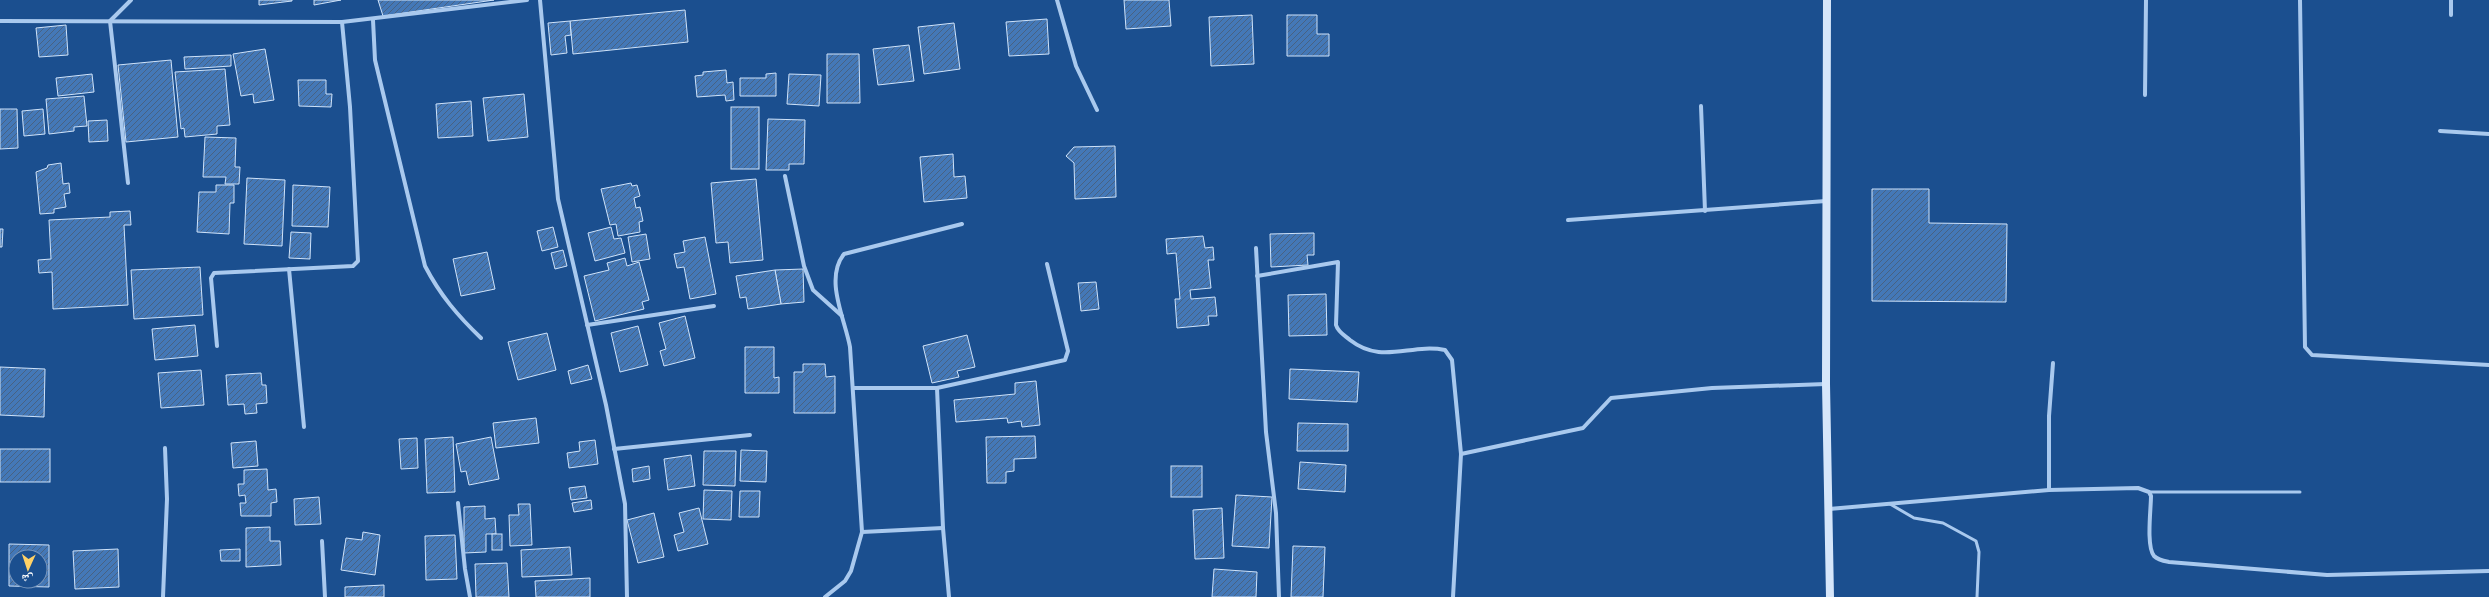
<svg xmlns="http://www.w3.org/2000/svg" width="2489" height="597" viewBox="0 0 2489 597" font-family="'Noto Sans','Noto Naskh Arabic',sans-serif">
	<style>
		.building { fill: url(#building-hatch); stroke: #cfe3fa; fill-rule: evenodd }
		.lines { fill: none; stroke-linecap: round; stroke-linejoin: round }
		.lane { stroke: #a9c9ee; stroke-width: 3 }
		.street { stroke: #a9c9ee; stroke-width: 4 }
		.secondary { stroke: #d6e6fa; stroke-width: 8 }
	</style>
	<defs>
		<pattern id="building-hatch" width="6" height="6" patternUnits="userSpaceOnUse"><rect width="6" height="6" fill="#4478b7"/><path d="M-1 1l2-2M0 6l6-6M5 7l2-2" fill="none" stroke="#486282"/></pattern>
	</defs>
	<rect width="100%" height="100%" fill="#1b4f8f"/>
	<g class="building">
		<polygon points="259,0 292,0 292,1 259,5"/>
		<polygon points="314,0 341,0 314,5"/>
		<polygon points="378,0 494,0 383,16"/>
		<polygon points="1124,0 1169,0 1171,26 1126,29"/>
		<polygon points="685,10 688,42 573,54 570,21"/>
		<polygon points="1252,15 1254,64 1211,66 1209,17"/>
		<polygon points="1287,15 1317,15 1317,34 1329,34 1329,56 1287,56"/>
		<polygon points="1047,19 1049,54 1009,56 1006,22"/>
		<polygon points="570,21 571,35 565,36 567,53 551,55 548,23"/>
		<polygon points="954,23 960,69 924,74 918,27"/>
		<polygon points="66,25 68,55 39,57 36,28"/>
		<polygon points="909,45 914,81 878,85 873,49"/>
		<polygon points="265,49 274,100 254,103 253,94 241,96 233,54"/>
		<polygon points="827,54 859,54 860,103 827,103"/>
		<polygon points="231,55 231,66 185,69 184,57"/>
		<polygon points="171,60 178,137 126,142 118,65"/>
		<polygon points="225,69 230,125 217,126 217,134 185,137 184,128 181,129 175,72"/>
		<polygon points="726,70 727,83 733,82 734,100 726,101 725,95 697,97 695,76 703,75 703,72"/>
		<polygon points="776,73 776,96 740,96 740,78 766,78 766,74"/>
		<polygon points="92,74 94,92 58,96 56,78"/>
		<polygon points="789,74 821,75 819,106 787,104"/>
		<polygon points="298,80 326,80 326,94 332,94 331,107 299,106"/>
		<polygon points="524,94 528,137 488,141 483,98"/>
		<polygon points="84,96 87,126 74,127 74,131 49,134 46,99"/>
		<polygon points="471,101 473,136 438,138 436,104"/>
		<rect x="731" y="107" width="28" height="62"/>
		<polygon points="0,109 17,109 18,148 0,149"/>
		<polygon points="43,109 45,134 24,136 22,111"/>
		<polygon points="768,119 805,120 804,164 789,164 789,170 766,170"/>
		<polygon points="107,120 108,141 89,142 88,121"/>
		<polygon points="205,137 236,138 235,167 240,167 239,184 225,184 226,177 203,177"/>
		<polygon points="1115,146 1116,197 1075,199 1074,163 1066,156 1074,147"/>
		<polygon points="953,154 954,177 965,176 967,198 924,202 920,157"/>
		<polygon points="61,163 63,184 69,183 70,193 64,194 66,207 54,209 54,213 40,214 36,172 47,168 48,165"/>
		<polygon points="247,178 285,180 282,246 244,244"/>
		<polygon points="756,179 763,260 730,263 728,242 716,243 711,183"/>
		<polygon points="631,183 632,186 637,185 640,196 634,198 636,208 640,207 643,221 639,222 640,232 618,236 616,224 610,225 601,189"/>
		<polygon points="216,185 234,185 234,203 230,203 229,234 197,232 199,192 216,192"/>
		<polygon points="293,185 330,187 328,227 292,226"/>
		<polygon points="1872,189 1929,189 1929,223 2007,224 2006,302 1872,301"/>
		<polygon points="130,211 131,225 124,225 128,305 53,309 52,272 39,273 38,260 51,259 49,220 110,217 110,212"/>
		<polygon points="553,227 558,247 542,251 537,231"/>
		<polygon points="611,227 614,239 621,238 625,253 595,261 588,233"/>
		<polygon points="0,229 3,229 2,247 0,247"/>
		<polygon points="291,232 311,233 310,259 289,258"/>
		<polygon points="1314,233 1314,255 1307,255 1308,265 1271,267 1270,234"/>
		<polygon points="646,234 650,259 632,262 628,237"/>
		<polygon points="1203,236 1205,248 1213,247 1214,260 1208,260 1211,288 1190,290 1191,299 1215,297 1217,316 1208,316 1209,325 1177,328 1175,299 1180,299 1176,253 1167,254 1166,239"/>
		<polygon points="705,237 716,294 690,299 684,267 677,268 674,254 685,252 683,241"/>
		<polygon points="563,250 567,266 555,269 551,253"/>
		<polygon points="487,252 495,289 461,296 453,259"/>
		<polygon points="625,258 627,266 639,262 649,300 642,302 644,309 595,321 584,276 609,270 607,263"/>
		<polygon points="200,267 203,315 134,319 131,270"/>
		<polygon points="803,269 804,302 781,304 775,270"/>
		<polygon points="775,270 781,304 748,309 746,297 740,298 736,276"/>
		<polygon points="1096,282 1099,309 1081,311 1078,283"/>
		<polygon points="1326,294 1327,335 1289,336 1288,295"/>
		<polygon points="685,316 695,358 664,366 660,351 666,349 659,323"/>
		<polygon points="195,325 198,356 155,360 152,329"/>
		<polygon points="638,326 648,365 620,372 611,333"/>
		<polygon points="547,333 556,370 518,380 508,342"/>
		<polygon points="967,335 975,367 957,371 959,377 932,383 923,346"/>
		<polygon points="745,347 774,347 774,378 779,377 779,393 745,393"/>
		<polygon points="803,364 825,364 826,377 835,376 835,413 794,413 794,372 803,372"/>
		<polygon points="588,365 592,379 571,384 568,371"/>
		<polygon points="0,367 45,369 44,417 0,415"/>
		<polygon points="1290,369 1359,372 1357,402 1289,399"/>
		<polygon points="201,370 204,405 161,408 158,373"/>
		<polygon points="261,373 262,385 266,385 267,403 256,404 257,413 245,414 244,404 228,405 226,375"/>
		<polygon points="1036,381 1040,425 1022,427 1021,421 1008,423 1007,418 956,422 954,400 1015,394 1015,383"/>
		<polygon points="536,418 539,443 496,448 493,423"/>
		<polygon points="1298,423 1348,424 1348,451 1297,451"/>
		<polygon points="1035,436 1036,458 1014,459 1014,471 1006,472 1006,483 987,483 986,437"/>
		<polygon points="453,437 455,492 427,493 425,439"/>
		<polygon points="491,437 499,479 469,485 466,471 461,472 456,444"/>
		<polygon points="417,438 418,468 401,469 399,439"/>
		<polygon points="595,440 598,464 569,468 567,453 580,451 579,442"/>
		<polygon points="256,441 258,466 233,468 231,443"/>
		<rect x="0" y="449" width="50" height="33"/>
		<polygon points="741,450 767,451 766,482 740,481"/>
		<polygon points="704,451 736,451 735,486 703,485"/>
		<polygon points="691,455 695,486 668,490 664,459"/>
		<polygon points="1300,462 1346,465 1345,492 1298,489"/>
		<polygon points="649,466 650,479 633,482 632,469"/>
		<rect x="1171" y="466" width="31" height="31"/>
		<polygon points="267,469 268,490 276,489 277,502 271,503 271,516 241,516 240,503 246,503 245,495 239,496 238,484 244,484 244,470"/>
		<polygon points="585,486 587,498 571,500 569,488"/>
		<polygon points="704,490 732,491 731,520 703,519"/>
		<polygon points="740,491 760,491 759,517 739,517"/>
		<polygon points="1236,495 1272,497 1269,548 1232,546"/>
		<polygon points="319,497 321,524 295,525 294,499"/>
		<polygon points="591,500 592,509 574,512 572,503"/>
		<polygon points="518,504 530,504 532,545 510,546 509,515 519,515"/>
		<polygon points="485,506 485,519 495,518 496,534 486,534 486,552 464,553 464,507"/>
		<polygon points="699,508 708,544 678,551 674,535 684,532 679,513"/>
		<polygon points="1222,508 1224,558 1195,559 1193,510"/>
		<polygon points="654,513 664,557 638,563 627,520"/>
		<polygon points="270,527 270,541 280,541 281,565 246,567 246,528"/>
		<polygon points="363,532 380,535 375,575 341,570 346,538 362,540"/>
		<rect x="492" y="534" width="10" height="16"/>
		<polygon points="455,535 457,579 426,580 425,536"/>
		<path d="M9,544L49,545V587L9,586ZM16,557H40V581H16Z"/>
		<polygon points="1293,546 1325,547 1323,597 1291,597"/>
		<polygon points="570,547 572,575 522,577 521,550"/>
		<polygon points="118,549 119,587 75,589 73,551"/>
		<polygon points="240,549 240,561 221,561 220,550"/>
		<polygon points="507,563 509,597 476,597 475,564"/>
		<polygon points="1214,569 1257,572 1256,597 1212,597"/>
		<polygon points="590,578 590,597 536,597 535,581"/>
		<polygon points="384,585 384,597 345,597 345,587"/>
	</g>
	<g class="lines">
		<g class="lane">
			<polyline points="2149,492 2300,492"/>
			<polyline points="1890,504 1914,518 1943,523 1976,541 1979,552 1977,597"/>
		</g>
		<g class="street">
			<polyline points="540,0 558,199 606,405 625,504 627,597"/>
			<polyline points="1057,0 1076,66 1097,110"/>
			<polyline points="2300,0 2305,347 2312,355 2489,365"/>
			<polyline points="2451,15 2451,0"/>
			<path d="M373,20L375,60L425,266C440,295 458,316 481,338"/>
			<polyline points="0,21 342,22 527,0"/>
			<polyline points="2145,95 2146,0"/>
			<polyline points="1701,106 1705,211"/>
			<polyline points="2440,131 2489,134"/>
			<polyline points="785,176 804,266 813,290 842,316"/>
			<polyline points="128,183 110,21 131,0"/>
			<polyline points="1568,220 1826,201"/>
			<polyline points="1256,248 1266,432 1276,513 1279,597"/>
			<polyline points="289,269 304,427"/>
			<path d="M1257,276L1338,262L1336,325C1338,332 1344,335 1350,340C1382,365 1410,343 1445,350L1452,360L1461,454"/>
			<polyline points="587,325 714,306"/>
			<polyline points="217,346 211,278 214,273 353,266 358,261 350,107 342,22"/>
			<polyline points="853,388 937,388"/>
			<polyline points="614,449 750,435"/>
			<polyline points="2049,490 2049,416 2053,363"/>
			<polyline points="458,503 465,569 470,597"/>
			<path d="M1829,509L2049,490L2138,488L2149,492L2151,496C2151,509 2146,546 2154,556C2158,560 2164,561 2169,562L2327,575L2489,571"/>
			<path d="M862,532L850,347C845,319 824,279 844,254L962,224"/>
			<polyline points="322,541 325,597"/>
			<polyline points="163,597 167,499 165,448"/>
			<polyline points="825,597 845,581 851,571 862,532 943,528"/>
			<polyline points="949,597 943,528 937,388 1065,360 1068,351 1047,264"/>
			<polyline points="1453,597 1461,454 1583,428 1611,398 1712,388 1826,384"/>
		</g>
		<polyline class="secondary" points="1827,0 1826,384 1830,597"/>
	</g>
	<g transform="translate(28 569) rotate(183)"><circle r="19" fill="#1b4f8f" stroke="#7695bc"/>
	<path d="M0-3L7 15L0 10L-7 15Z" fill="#ffd166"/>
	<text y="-6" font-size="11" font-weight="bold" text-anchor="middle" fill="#ffffff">ش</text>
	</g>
</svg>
